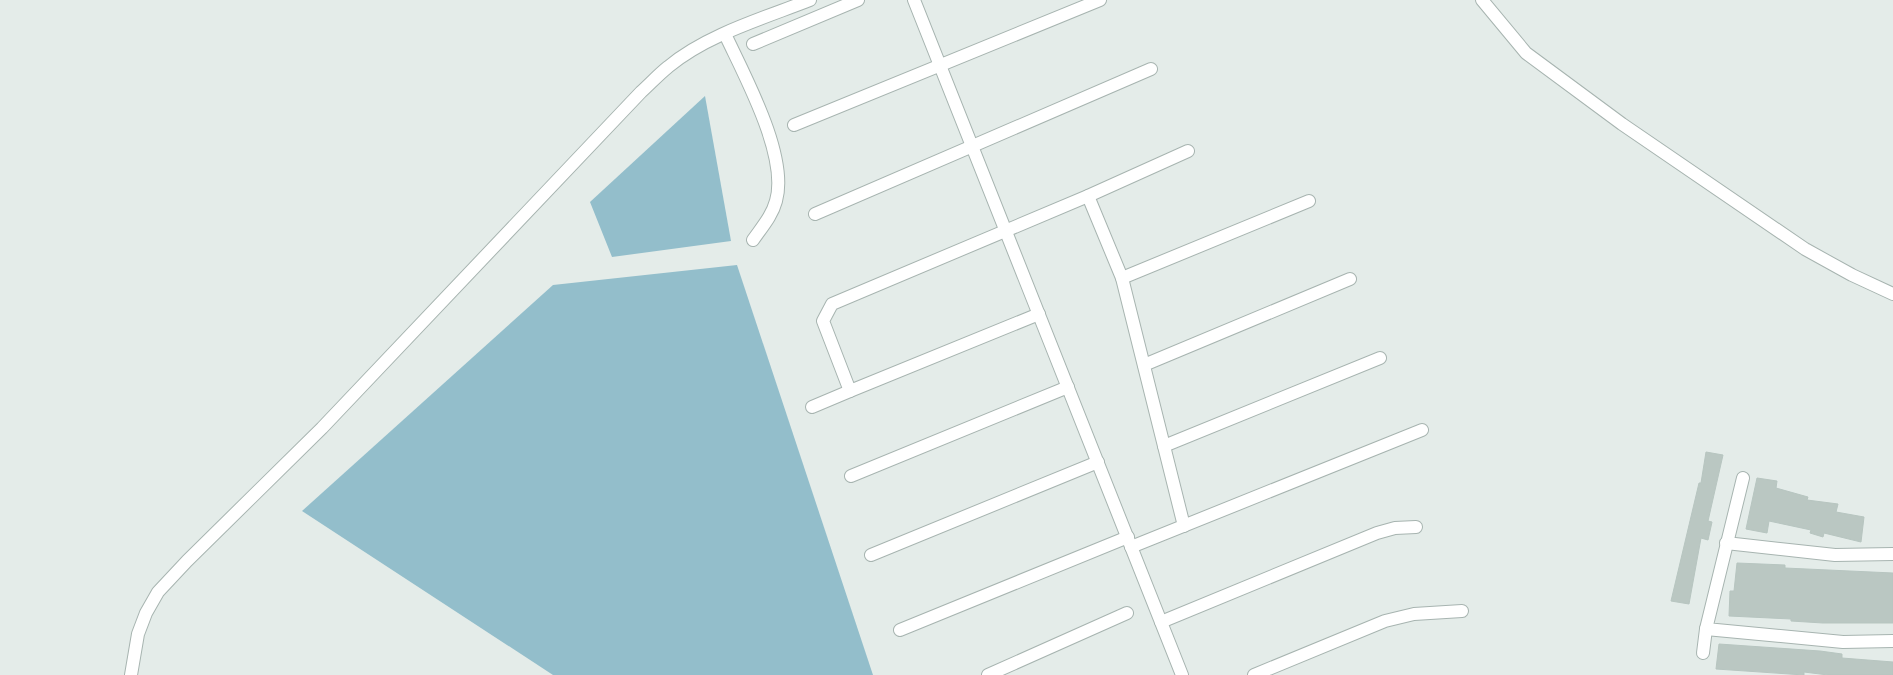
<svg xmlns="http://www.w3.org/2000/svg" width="1893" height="675" viewBox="0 0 1893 675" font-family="'Golos Text',sans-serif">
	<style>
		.water { fill: #93becb }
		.building { fill: #bac7c2; stroke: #b7c5c0 }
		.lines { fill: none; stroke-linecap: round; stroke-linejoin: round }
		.minor-casing { stroke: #a7b4b0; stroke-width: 14 }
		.minor { stroke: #fff; stroke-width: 12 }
	</style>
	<rect width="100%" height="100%" fill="#e4ece9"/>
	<g class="water">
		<polygon points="705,96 731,241 612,257 590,202"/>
		<polygon points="737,265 873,675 553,675 302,511 553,285"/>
	</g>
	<g class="building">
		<polygon points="1706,452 1723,455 1708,521 1712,522 1708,540 1701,538 1689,604 1671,601 1699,483 1701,483"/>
		<polygon points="1757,478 1777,481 1776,488 1808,497 1807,500 1838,504 1836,512 1864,517 1861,542 1824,533 1823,537 1810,533 1811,530 1769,521 1767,533 1746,529"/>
		<polygon points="1737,563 1785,565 1785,568 1893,573 1893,623 1823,623 1791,621 1791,619 1729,616 1730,591 1734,591"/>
		<polygon points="1719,644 1820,651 1842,654 1842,658 1893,662 1893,675 1828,675 1804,672 1804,675 1716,669"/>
	</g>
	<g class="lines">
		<defs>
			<g id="minor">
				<polyline points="914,0 1182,675"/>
				<polyline points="1482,0 1526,53 1622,124 1805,249 1852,275 1893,294"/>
				<path d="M725,34C744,75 789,156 776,201C772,216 762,227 753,240"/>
				<polyline points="753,44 858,0"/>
				<polyline points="794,125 1100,0"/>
				<polyline points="1088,196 1122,278 1184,526"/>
				<polyline points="815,214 1151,69"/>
				<polyline points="1122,278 1309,201"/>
				<polyline points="1039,314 850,391 823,321 832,304 1088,196 1188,151"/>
				<polyline points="1144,365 1350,279"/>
				<polyline points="812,407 850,391"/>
				<polyline points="1164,446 1380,358"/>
				<polyline points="851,476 1068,387"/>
				<polyline points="1743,478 1706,629 1843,642 1893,641"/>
				<polyline points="1726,543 1835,555 1893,554"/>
				<polyline points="1131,547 1422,430"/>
				<polyline points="871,555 1098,462"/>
				<polyline points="1161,622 1377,533 1395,528 1416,527"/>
				<polyline points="900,630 1128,537"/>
				<polyline points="1703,653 1706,629"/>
				<path d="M131,675L138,634L146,613L158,592L187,561L322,428L641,92C650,84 658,75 668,67C706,35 764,18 810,0"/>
				<polyline points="988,675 1127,613"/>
				<polyline points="1254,675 1385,621 1414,614 1462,611"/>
			</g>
		</defs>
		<use href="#minor" class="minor-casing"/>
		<use href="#minor" class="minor"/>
	</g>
</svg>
